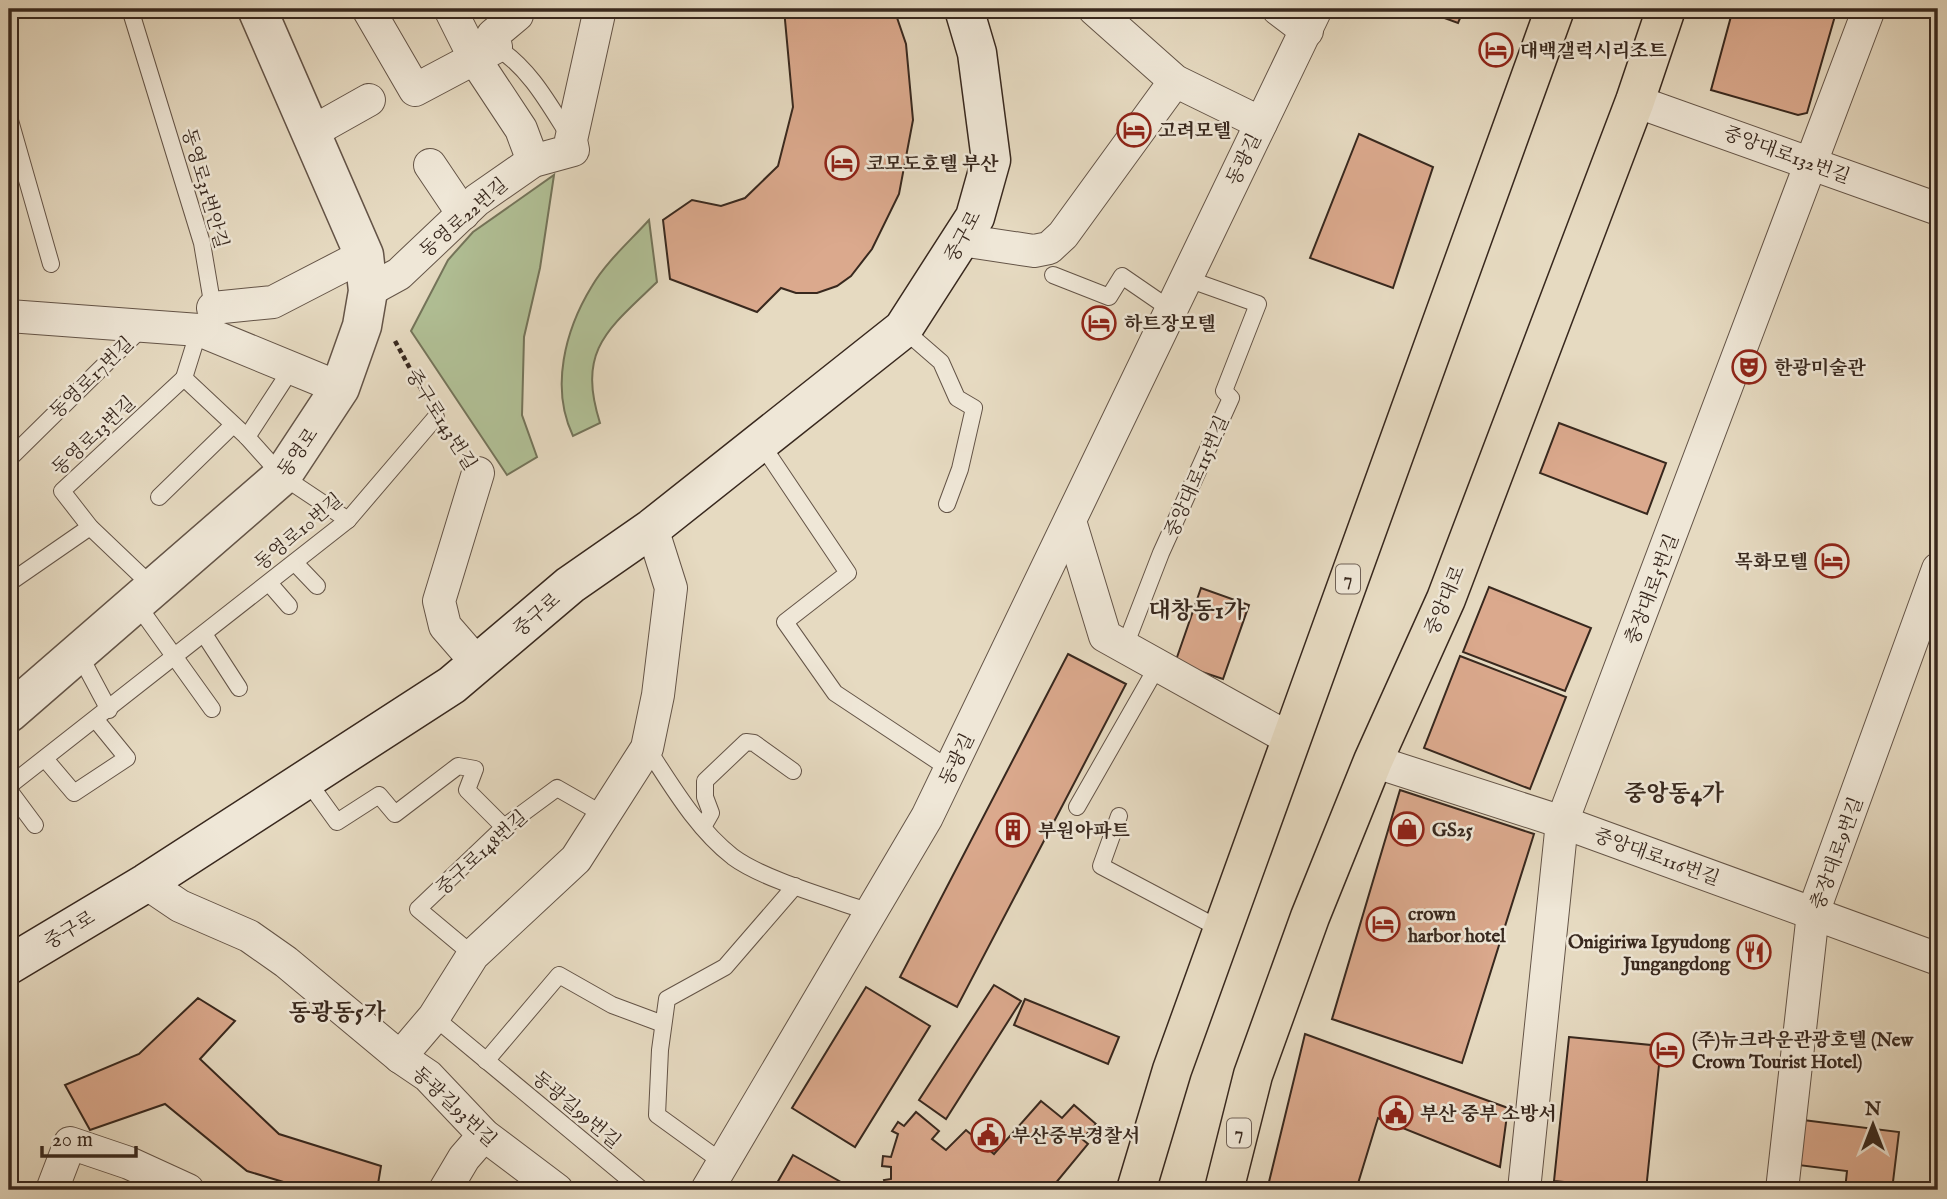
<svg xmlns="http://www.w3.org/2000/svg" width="1947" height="1199" viewBox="0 0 1947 1199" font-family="'IM FELL English','Noto Serif KR',serif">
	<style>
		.green { fill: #b1c096; stroke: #74745a; stroke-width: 2 }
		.building { fill: #dba98d; stroke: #38281e; stroke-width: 2 }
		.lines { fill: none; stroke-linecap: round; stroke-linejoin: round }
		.service-casing { stroke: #645447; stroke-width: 18 }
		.minor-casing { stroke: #645447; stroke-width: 34 }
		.tertiary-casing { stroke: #645447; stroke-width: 41 }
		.secondary-casing { stroke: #38281e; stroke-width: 41 }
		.primary-casing { stroke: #38281e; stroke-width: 41 }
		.path { stroke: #38281e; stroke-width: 4.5; stroke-dasharray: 5 3.5; stroke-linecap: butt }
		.service { stroke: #efe7d7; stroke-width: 16 }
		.minor { stroke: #efe7d7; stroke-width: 32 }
		.tertiary { stroke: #efe7d7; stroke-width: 38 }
		.secondary { stroke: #efe7d7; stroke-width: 38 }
		.primary { stroke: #e6dac1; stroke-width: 38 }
		.labels { text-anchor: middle; stroke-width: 5; stroke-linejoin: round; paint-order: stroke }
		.shield { fill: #efe7d7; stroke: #6f6156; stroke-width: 2 }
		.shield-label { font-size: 18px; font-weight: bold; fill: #38281e }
		.poi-label { font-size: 19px; font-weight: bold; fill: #38281e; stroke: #efe7d7; text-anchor: start }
		.street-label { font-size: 19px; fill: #38281e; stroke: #efe7d7 }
		.quarter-label { font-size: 23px; font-weight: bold; fill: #38281e; stroke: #efe7d7 }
	</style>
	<rect width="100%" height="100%" fill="#e6dac1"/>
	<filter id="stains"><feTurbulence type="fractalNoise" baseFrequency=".00286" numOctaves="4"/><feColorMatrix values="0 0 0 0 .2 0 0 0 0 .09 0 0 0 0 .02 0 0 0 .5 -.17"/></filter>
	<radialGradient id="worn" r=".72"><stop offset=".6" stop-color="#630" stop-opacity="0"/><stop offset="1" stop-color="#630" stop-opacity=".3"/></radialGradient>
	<g class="green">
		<polygon points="554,175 540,268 524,337 522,415 537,457 507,475 411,331 448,260 473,232"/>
		<path d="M649,220L657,282C607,330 577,350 600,423L573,436C550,388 565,330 592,286C606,262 630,241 649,220Z"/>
	</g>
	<g class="building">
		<polygon points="784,9 894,9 906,44 913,120 899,194 872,249 851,276 837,286 817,293 796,293 781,288 757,312 670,279 663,220 692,200 721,206 745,198 778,166 793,107"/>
		<polygon points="1420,9 1464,9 1458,23"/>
		<polygon points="1733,9 1837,9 1807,113 1798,115 1711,90"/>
		<polygon points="1359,134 1433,167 1393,288 1310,258"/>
		<polygon points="1559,423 1666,463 1647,514 1540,473"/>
		<polygon points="1489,587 1591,628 1565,691 1463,652"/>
		<polygon points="1201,588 1249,605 1223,679 1175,663"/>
		<polygon points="1068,654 1126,684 957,1007 900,977"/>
		<polygon points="1460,656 1566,697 1530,789 1424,748"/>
		<polygon points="1400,790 1534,834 1462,1063 1332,1019"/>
		<polygon points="994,985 1021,1001 946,1119 919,1100"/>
		<polygon points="866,987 930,1026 855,1147 792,1108"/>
		<polygon points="198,998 235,1021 200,1059 279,1134 381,1166 377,1190 310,1190 247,1171 165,1104 90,1130 65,1085 139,1054"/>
		<polygon points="1025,999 1119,1037 1108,1064 1014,1025"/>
		<polygon points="1305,1034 1508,1108 1500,1167 1378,1118 1356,1190 1267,1190"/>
		<polygon points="1569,1037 1661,1046 1646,1190 1554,1181"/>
		<polygon points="1041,1101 1062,1118 1074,1105 1096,1124 1082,1139 1088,1144 1050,1190 887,1190 884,1180 891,1179 891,1167 882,1166 883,1156 891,1157 898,1134 892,1131 898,1122 904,1126 916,1112 939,1131 932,1139 946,1150 966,1130 994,1154"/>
		<polygon points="1803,1120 1899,1132 1892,1190 1845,1190 1847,1171 1798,1165"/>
		<polygon points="793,1155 855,1190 773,1190"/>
	</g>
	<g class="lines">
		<defs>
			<g id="service">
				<polyline points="130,9 202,243 213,308 199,330 184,378"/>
				<path d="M496,47C530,68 550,106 571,139"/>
				<polyline points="9,117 51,264"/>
				<polyline points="1053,275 1109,297 1122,276 1170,309"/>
				<polyline points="903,329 941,362 957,398 974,408 960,469 947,504"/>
				<polyline points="184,378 247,437 282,476 348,520"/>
				<polyline points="247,437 292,368"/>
				<polyline points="760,442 848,573 785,622 835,693 951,770"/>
				<polyline points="9,459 142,328"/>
				<polyline points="159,497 233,425"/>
				<polyline points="295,563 317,586"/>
				<polyline points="9,583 90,527"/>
				<polyline points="269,583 289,606"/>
				<polyline points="153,587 90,527 62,491 184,378"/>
				<polyline points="136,603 212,709"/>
				<polyline points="204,634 239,688"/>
				<polyline points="1125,646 1161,553 1231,398 1224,391 1258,304 1185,278"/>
				<polyline points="78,652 109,710"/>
				<path d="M647,748C672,786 696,828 733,857C764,880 834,899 872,913"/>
				<polyline points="46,760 74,793 127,758 96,720"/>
				<polyline points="306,779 337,822 379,795 395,814 458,766 475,769 467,790 504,827"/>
				<polyline points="9,786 348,520 436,417"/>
				<polyline points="9,790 35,825"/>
				<polyline points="1077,807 1157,667"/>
				<polyline points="1119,816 1101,866 1224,931"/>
				<polyline points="703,827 711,813 705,797 705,781 746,742 754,743 793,771"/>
				<polyline points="473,955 418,909 504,827 557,788 606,816"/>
				<polyline points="434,1017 642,1190"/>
				<polyline points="486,1061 559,975 612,1005 663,1024"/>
				<polyline points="722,1162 657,1115 660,1050 667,999 725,967 795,886"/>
			</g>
			<g id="minor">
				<polyline points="368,9 415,90 496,47 493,35 517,15"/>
				<polyline points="450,9 476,61 521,129 533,161"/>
				<polyline points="1094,9 1175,81 1261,123"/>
				<polyline points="1278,9 1307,31"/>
				<polyline points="1635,101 1938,209"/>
				<polyline points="312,132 369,100"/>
				<polyline points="430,165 463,214"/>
				<polyline points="961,240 1034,251 1049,248 1063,235 1175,81"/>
				<polyline points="368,291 399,274 477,200 533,161 573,150 571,140 600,9"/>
				<polyline points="213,308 273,302 364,255"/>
				<polyline points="9,316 199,330 340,388"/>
				<polyline points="478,473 439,601 445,626 478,664"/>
				<polyline points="1070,521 1105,636 1290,739"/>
				<polyline points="1373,761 1562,822 1938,959"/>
				<polyline points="146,883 180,906 249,936 286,962 400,1057 428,1076 484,1135 557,1190"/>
				<polyline points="400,1057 434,1017 473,955 576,859 647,748 658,695 671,588 652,528"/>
				<polyline points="52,1190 70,1143 129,1163 188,1190"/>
				<polyline points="445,1190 464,1158 484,1135"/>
				<polyline points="707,1190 927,817 1316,9"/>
				<polyline points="1524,1190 1562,822 1869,9"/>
				<polyline points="1782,1190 1813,913 1938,569"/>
			</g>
			<polyline id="tertiary" points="9,713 282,476 340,388 362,326 368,291 364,255 257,9"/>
			<polyline id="secondary" points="9,965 146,883 452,685 570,585 652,528 903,329 975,217 991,160 977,53 964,9"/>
			<g id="primary">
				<polyline points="1136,1190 1172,1070 1555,9"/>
				<polyline points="1224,1190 1253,1075 1310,917 1373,761 1446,599 1635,101 1666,9"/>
			</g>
		</defs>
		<use href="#service" class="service-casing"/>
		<use href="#minor" class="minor-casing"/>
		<use href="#tertiary" class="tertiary-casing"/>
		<use href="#secondary" class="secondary-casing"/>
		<use href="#primary" class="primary-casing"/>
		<g class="path">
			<polyline points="395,341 426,398"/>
			<polyline points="449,434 461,450"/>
		</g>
		<use href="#service" class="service"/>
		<use href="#minor" class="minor"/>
		<use href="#tertiary" class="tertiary"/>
		<use href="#secondary" class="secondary"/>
		<use href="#primary" class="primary"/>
	</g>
	<defs>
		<symbol id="hotel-ring" viewBox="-11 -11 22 22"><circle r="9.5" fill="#efe7d7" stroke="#8f2418" stroke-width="1.5"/><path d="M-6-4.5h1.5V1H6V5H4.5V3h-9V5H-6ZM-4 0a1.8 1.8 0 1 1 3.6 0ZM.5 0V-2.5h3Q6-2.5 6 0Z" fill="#8f2418"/></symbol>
		<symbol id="theatre-ring" viewBox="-11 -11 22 22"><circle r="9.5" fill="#efe7d7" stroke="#8f2418" stroke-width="1.5"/><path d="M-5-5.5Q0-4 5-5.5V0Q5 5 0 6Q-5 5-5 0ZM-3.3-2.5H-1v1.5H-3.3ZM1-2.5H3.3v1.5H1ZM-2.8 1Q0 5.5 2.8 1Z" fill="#8f2418"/></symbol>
		<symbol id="shop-ring" viewBox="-11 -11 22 22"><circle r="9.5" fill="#efe7d7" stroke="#8f2418" stroke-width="1.5"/><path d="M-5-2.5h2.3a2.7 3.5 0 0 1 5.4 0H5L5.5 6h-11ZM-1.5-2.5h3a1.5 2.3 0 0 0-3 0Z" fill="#8f2418"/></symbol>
		<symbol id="building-ring" viewBox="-11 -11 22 22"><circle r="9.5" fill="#efe7d7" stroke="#8f2418" stroke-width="1.5"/><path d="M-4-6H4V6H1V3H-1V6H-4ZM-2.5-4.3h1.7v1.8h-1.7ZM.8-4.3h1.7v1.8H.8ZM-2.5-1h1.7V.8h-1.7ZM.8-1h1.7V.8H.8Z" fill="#8f2418"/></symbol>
		<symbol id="restaurant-ring" viewBox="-11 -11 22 22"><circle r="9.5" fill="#efe7d7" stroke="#8f2418" stroke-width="1.5"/><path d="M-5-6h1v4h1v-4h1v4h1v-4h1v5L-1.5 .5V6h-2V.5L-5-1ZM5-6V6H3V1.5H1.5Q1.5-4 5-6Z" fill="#8f2418"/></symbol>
		<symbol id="civic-ring" viewBox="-11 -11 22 22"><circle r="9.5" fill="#efe7d7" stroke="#8f2418" stroke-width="1.5"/><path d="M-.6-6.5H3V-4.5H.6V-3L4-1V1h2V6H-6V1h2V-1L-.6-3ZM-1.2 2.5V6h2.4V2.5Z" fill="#8f2418"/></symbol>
	</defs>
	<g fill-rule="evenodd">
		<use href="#hotel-ring" x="1477" y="31" width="38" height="38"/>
		<use href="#hotel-ring" x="1115" y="111" width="38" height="38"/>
		<use href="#hotel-ring" x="823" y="144" width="38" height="38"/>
		<use href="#hotel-ring" x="1080" y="304" width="38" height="38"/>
		<use href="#theatre-ring" x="1730" y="348" width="38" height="38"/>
		<use href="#hotel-ring" x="1813" y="542" width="38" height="38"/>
		<use href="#shop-ring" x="1388" y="810" width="38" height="38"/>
		<use href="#building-ring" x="994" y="811" width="38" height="38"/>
		<use href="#hotel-ring" x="1364" y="905" width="38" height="38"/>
		<use href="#restaurant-ring" x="1735" y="933" width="38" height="38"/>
		<use href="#hotel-ring" x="1648" y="1031" width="38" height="38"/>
		<use href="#civic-ring" x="1377" y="1094" width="38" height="38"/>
		<use href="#civic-ring" x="969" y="1116" width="38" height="38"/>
	</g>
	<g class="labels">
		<g class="shield">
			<rect x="1336" y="564.5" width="24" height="29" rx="5"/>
			<rect x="1227" y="1118.5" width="24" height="29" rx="5"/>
		</g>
		<g class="shield-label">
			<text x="1348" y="585">7</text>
			<text x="1239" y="1139">7</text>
		</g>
		<g class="poi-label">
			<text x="1520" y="57">대백갤럭시리조트</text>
			<text x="1158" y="137">고려모텔</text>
			<text x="866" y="170">코모도호텔 부산</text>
			<text x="1124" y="330">하트장모텔</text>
			<text x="1774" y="374">한광미술관</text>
			<text x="1808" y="568" text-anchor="end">목화모텔</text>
			<text x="1432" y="836">GS25</text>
			<text x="1038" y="837">부원아파트</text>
			<text x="1408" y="920">crown<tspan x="1408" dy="22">harbor hotel</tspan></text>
			<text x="1730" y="948" text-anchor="end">Onigiriwa Igyudong<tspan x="1730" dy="22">Jungangdong</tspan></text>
			<text x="1692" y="1046">(주)뉴크라운관광호텔 (New<tspan x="1692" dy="22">Crown Tourist Hotel)</tspan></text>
			<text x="1420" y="1120">부산 중부 소방서</text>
			<text x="1012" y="1142">부산중부경찰서</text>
		</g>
		<g class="street-label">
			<text transform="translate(1787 154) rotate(20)" y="7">중앙대로132번길</text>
			<text transform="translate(1243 159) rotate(-64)" y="7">동광길</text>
			<text transform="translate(206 188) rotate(74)" y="7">동영로31번안길</text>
			<text transform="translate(463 217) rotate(-41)" y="7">동영로22번길</text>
			<text transform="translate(962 236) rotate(-62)" y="7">중구로</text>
			<text transform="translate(91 377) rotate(-44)" y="7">동영로17번길</text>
			<text transform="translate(442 419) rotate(58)" y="7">중구로143번길</text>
			<text transform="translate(93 435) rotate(-43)" y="7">동영로13번길</text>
			<text transform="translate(297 452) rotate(-55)" y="7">동영로</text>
			<text transform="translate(1196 476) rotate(-66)" y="7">중앙대로115번길</text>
			<text transform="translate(298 531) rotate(-40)" y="7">동영로10번길</text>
			<text transform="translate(1651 589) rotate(-69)" y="7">충장대로5번길</text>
			<text transform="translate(1444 600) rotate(-67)" y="7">중앙대로</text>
			<text transform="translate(536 614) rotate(-41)" y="7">중구로</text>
			<text transform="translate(956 759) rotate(-64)" y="7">동광길</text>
			<text transform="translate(481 852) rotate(-42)" y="7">중구로148번길</text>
			<text transform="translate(1836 853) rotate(-70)" y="7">충장대로9번길</text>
			<text transform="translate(1657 856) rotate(20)" y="7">중앙대로116번길</text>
			<text transform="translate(69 929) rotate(-31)" y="7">중구로</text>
			<text transform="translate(455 1106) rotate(43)" y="7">동광길93번길</text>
			<text transform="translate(577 1109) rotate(40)" y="7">동광길99번길</text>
		</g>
		<g class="quarter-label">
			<text x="1197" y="618">대창동1가</text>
			<text x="1674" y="801">중앙동4가</text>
			<text x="337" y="1020">동광동5가</text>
		</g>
	</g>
	<rect width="1947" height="1199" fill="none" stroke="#e6dac1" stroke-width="35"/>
	<rect x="10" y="10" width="1926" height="1178" fill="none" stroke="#38281e" stroke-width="3.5"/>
	<rect x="18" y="18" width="1912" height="1164" fill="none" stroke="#38281e" stroke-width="2"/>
	<g transform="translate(1873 1125)" stroke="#efe7d7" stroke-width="5" paint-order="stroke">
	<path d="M0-5L12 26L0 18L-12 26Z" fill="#38281e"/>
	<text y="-10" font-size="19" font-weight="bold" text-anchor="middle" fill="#38281e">N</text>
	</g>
	<path d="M42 1146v10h94v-10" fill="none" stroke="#38281e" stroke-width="3.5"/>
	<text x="52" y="1146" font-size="21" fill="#38281e" stroke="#efe7d7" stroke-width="5" paint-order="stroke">20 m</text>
	<rect width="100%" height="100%" filter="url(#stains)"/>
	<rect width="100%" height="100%" fill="url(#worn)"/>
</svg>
